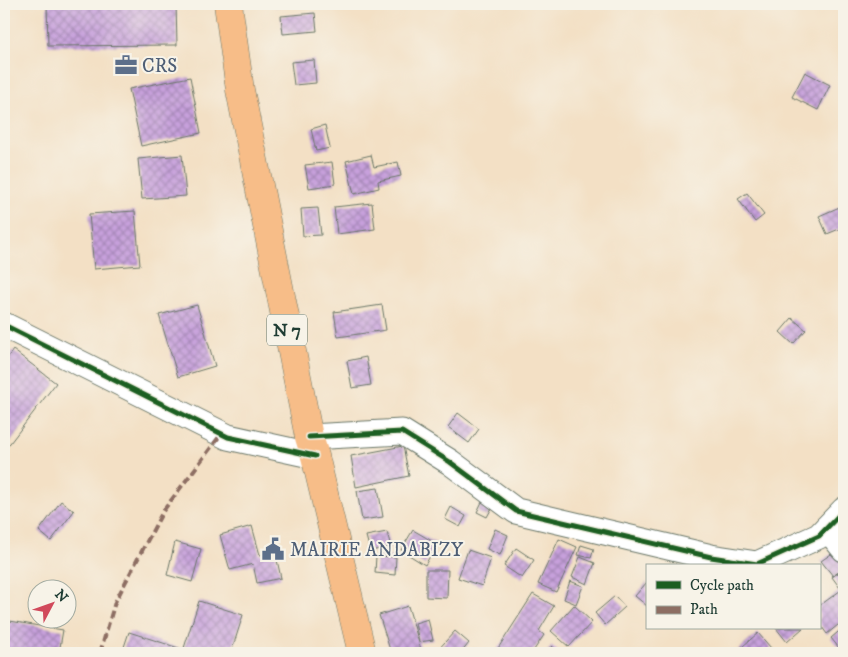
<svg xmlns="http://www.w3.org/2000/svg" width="848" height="657" viewBox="0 0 848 657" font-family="'IM FELL DW Pica',serif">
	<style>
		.building { fill: url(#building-cross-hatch) }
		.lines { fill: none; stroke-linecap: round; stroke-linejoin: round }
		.minor-casing { stroke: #697667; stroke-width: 27 }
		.primary-casing { stroke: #697667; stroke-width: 29 }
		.minor { stroke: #fff; stroke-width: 25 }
		.primary { stroke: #f7bd88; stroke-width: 28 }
		.quiet { stroke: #8d6e63; stroke-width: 4; stroke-dasharray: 8 4; stroke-linecap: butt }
		.cycleway-casing { stroke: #f7f3e8; stroke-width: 8 }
		.cycleway { stroke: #1b5e20; stroke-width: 5 }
		.labels { text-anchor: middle; stroke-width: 4; stroke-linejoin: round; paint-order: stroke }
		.shield { fill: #f7f3e8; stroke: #60746a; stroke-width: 1 }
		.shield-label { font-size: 18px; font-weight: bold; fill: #1f3d34 }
		.service-label { font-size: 19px; fill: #4e5e75; stroke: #f7f3e8; text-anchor: start }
	</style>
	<defs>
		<pattern id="building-cross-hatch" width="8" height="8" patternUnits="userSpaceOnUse" patternTransform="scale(1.25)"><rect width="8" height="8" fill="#c7a0dc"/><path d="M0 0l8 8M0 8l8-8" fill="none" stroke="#a184b3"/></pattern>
	</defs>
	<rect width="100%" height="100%" fill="#f7f3e8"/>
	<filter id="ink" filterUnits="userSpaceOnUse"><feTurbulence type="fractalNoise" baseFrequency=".02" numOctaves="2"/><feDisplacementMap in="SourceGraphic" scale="10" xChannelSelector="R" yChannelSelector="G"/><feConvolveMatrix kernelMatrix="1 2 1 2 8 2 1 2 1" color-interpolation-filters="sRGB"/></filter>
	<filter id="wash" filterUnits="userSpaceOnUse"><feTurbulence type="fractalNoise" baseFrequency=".0096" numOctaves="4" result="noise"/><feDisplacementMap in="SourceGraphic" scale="20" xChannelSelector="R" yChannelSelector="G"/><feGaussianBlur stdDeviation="1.12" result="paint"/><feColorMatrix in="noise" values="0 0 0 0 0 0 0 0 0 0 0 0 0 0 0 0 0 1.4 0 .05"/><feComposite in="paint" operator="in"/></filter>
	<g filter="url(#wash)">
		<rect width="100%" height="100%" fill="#f3e0c5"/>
		<g id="blocks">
			<g class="building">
				<polygon points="47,4 176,4 177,45 48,46"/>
				<polygon points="274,4 290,4 290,5 275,7"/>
				<polygon points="315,13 317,31 283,34 281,16"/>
				<polygon points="314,60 316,83 294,85 291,62"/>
				<polygon points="805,72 830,85 818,110 792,97"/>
				<polygon points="190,77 201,133 141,146 129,89"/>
				<polygon points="325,125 330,148 316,151 311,129"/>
				<polygon points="182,155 186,196 142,199 138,159"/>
				<polygon points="371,155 374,167 398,162 401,176 378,181 379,188 354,194 346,161"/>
				<polygon points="332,162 335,184 309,188 305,165"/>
				<polygon points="747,193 764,215 755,222 738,199"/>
				<polygon points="372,203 375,229 337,234 334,207"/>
				<polygon points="844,205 844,227 827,234 819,216"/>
				<polygon points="318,208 321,235 303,236 301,209"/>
				<polygon points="135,211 140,265 94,269 89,214"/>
				<polygon points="197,305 215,366 178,377 159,315"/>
				<polygon points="382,305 386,330 338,337 334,312"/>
				<polygon points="792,318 806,330 793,344 780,332"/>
				<polygon points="13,350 56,383 7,447 4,445 4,362"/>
				<polygon points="366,357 371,385 352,388 347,361"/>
				<polygon points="458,413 479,429 469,443 448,427"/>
				<polygon points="403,446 409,476 356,487 351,456"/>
				<polygon points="378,488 383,517 362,520 357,491"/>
				<polygon points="483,500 493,506 487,517 477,512"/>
				<polygon points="61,501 74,511 51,541 39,531"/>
				<polygon points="451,507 466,516 460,527 445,519"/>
				<polygon points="252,526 260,555 275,551 281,578 257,583 253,564 230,570 220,535"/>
				<polygon points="495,529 508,535 500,555 487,549"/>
				<polygon points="413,530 437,544 425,565 401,550"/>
				<polygon points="387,532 391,547 370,551 366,536"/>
				<polygon points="559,539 577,547 556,592 538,584"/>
				<polygon points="175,542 201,549 192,582 167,575"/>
				<polygon points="581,545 594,549 591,558 578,555"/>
				<polygon points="516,548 534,560 522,578 504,566"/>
				<polygon points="468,550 491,558 482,586 458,578"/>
				<polygon points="837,550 844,559 844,568 833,576 821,561"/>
				<polygon points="376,556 396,557 395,575 375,573"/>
				<polygon points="580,557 595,563 587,584 572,577"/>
				<polygon points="844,569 844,584 840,588 832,577"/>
				<polygon points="426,570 448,570 447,598 426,597"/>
				<polygon points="570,581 583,586 576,604 564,599"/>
				<polygon points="647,582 647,606 635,596"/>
				<polygon points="844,588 844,620 827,634 819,623 819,606"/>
				<polygon points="533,594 554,606 539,631 544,635 532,653 495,653"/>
				<polygon points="615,596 625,607 605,625 595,613"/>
				<polygon points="199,601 243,615 231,653 200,653 184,648"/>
				<polygon points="574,605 592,622 569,647 551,631"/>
				<polygon points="408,606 422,653 391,653 379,615"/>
				<polygon points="428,619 433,640 419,642 415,623"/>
				<polygon points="4,620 63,630 59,653 4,653"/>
				<polygon points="844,627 844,653 843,653 831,638"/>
				<polygon points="776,628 803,628 787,642"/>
				<polygon points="455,631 469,643 461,653 435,653"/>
				<polygon points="129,632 185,650 183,653 122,653"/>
				<polygon points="758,633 771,648 765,653 735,653"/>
				<polygon points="552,646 560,653 546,653"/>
			</g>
		</g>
	</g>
	<g filter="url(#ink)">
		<use href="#blocks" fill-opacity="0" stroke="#697667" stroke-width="1"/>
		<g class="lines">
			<defs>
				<g id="minor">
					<polyline points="4,325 228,437 315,456"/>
					<polyline points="309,437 402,432 450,462 516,511 711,557 757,564 819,536 844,510"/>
					<polyline points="827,528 844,549"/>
				</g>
				<polyline id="primary" points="228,4 240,90 309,437 315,456 362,653"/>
			</defs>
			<use href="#minor" class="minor-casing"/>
			<use href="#primary" class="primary-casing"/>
			<use href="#minor" class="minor"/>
			<use href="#primary" class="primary"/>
			<polyline class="quiet" points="100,653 115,602 163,511 222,433"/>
			<defs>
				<g id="cycleway">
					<polyline points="4,325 228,437 315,456"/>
					<polyline points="309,437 402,432 450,462 516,511 711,557 757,564 819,536 844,510"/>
				</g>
			</defs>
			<use href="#cycleway" class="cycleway-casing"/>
			<use href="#cycleway" class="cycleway"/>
		</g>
	</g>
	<defs>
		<symbol id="office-bare" viewBox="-9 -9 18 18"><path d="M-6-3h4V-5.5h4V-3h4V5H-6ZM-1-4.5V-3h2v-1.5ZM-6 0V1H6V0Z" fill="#5c6f8a" stroke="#f7f3e8" stroke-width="2.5" paint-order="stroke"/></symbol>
		<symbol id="civic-bare" viewBox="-9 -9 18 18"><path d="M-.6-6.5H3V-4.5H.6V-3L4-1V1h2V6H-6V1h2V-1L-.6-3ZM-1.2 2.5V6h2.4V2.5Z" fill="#5c6f8a" stroke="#f7f3e8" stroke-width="2.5" paint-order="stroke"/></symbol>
	</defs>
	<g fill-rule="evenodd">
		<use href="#office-bare" x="110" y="49" width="32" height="32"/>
		<use href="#civic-bare" x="257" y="533" width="32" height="32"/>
	</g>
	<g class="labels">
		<rect class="shield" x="267" y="314.5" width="40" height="31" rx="4"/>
		<g class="shield-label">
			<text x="287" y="336">N 7</text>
		</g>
		<g class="service-label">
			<text x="142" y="72">CRS</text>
			<text x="290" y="556">MAIRIE ANDABIZY</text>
		</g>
	</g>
	<rect width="848" height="657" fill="none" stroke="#f7f3e8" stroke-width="20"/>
	<rect x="646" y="564" width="175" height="65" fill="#f7f3e8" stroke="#a1aaa0"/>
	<rect x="656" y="581" width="25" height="8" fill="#1b5e20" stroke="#a1aaa0"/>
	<text x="690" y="590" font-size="15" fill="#1f3d34">Cycle path</text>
	<rect x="656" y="606" width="25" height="8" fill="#8d6e63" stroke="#a1aaa0"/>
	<text x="690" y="614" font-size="15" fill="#1f3d34">Path</text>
	<g transform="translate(52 604) rotate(49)"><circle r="24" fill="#f7f3e8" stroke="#a1aaa0"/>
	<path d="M0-4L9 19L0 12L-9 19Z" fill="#d1495b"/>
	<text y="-8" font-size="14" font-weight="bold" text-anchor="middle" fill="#1f3d34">N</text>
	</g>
</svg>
